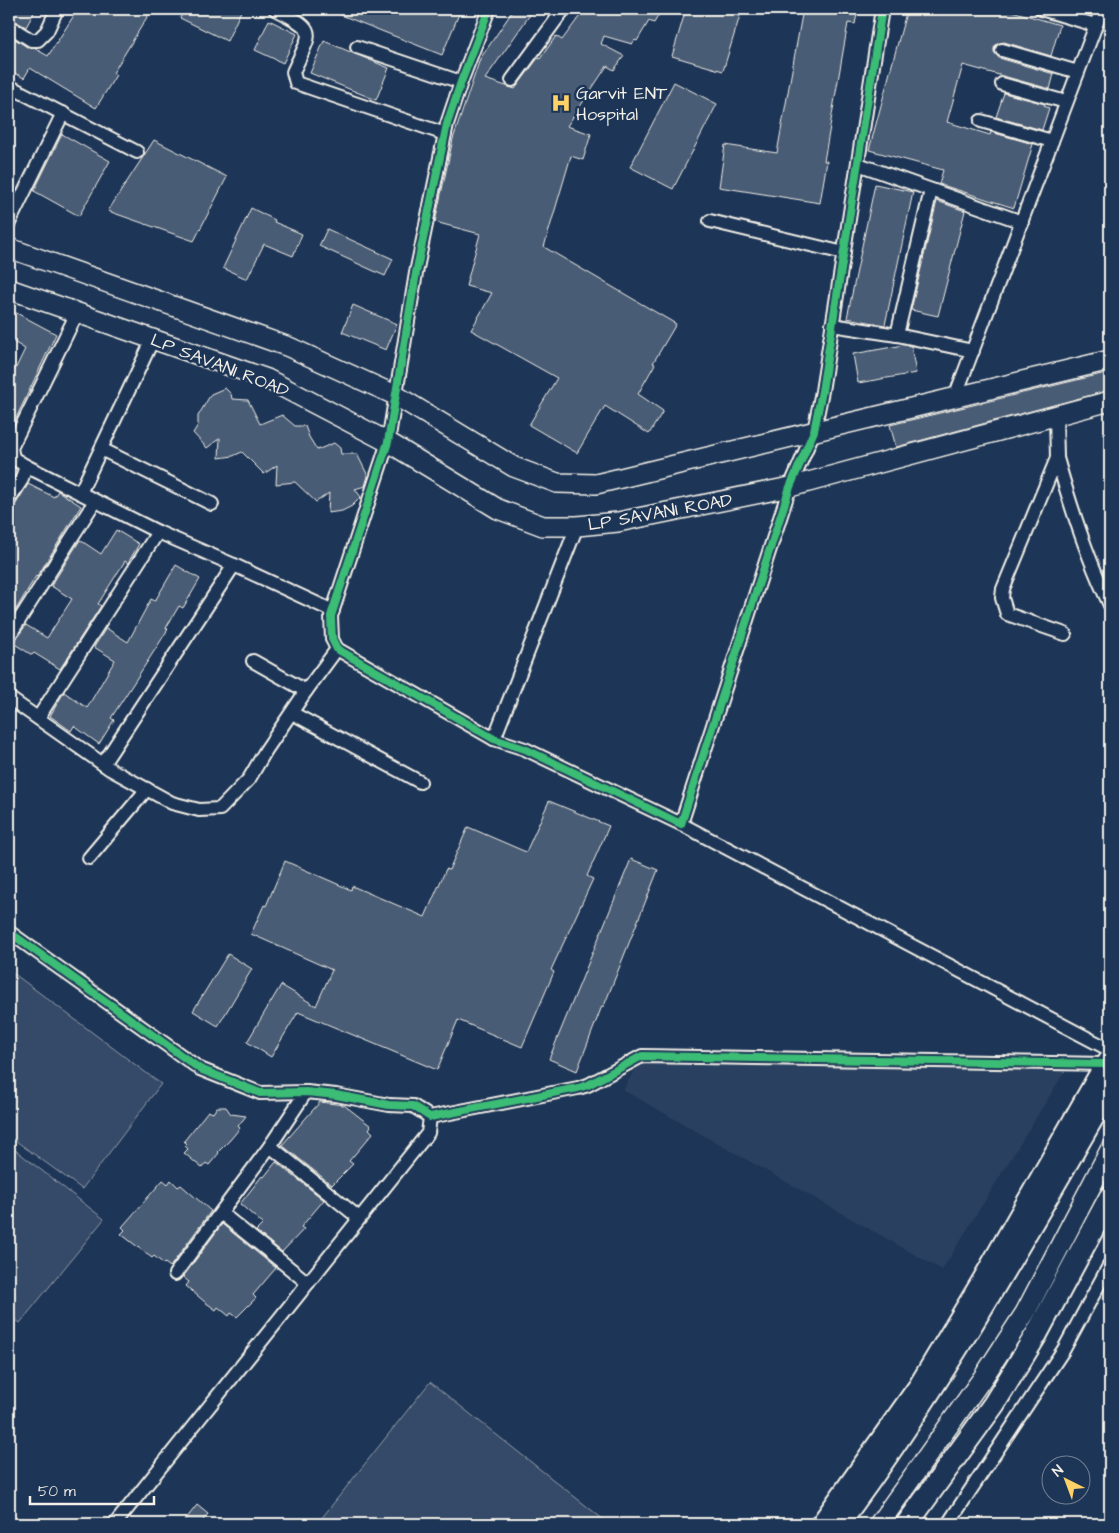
<svg xmlns="http://www.w3.org/2000/svg" width="1119" height="1533" viewBox="0 0 1119 1533" font-family="'Architects Daughter',sans-serif">
	<style>
		.built { fill: #2a4060 }
		.green { fill: #354a67; stroke: #949ea8 }
		.building { fill: #485b74; stroke: #f4f1e8 }
		.lines { fill: none; stroke-linecap: round; stroke-linejoin: round }
		.minor-casing { stroke: #f4f1e8; stroke-width: 16 }
		.tertiary-casing { stroke: #f4f1e8; stroke-width: 20 }
		.secondary-casing { stroke: #f4f1e8; stroke-width: 22 }
		.trunk-casing { stroke: #f4f1e8; stroke-width: 25 }
		.minor { stroke: #1d3557; stroke-width: 12 }
		.tertiary { stroke: #1d3557; stroke-width: 16 }
		.secondary { stroke: #1d3557; stroke-width: 19 }
		.trunk { stroke: #1d3557; stroke-width: 21 }
		.cycleway-casing { stroke: #1d3557; stroke-width: 11 }
		.cycleway { stroke: #3abd76; stroke-width: 8 }
		.labels { text-anchor: middle; stroke-width: 5; stroke-linejoin: round; paint-order: stroke }
		.poi-label { font-size: 18px; fill: #f4f1e8; stroke: #1d3557; text-anchor: start }
		.street-label { font-size: 18px; fill: #f4f1e8; stroke: #1d3557 }
	</style>
	<rect width="100%" height="100%" fill="#1d3557"/>
	<filter id="ink" filterUnits="userSpaceOnUse"><feTurbulence type="fractalNoise" baseFrequency=".02" numOctaves="2"/><feDisplacementMap in="SourceGraphic" scale="10" xChannelSelector="R" yChannelSelector="G"/><feConvolveMatrix kernelMatrix="1 2 1 2 8 2 1 2 1" color-interpolation-filters="sRGB"/></filter>
	<g filter="url(#ink)">
		<polygon class="built" points="642,1056 1070,1063 942,1270 623,1090"/>
		<g class="green">
			<polygon points="9,970 161,1084 82,1189 9,1136"/>
			<polygon points="9,1145 104,1219 20,1323 9,1315"/>
			<polygon points="430,1382 609,1524 317,1524"/>
		</g>
		<g class="building">
			<polygon points="9,9 36,9 26,27 9,18"/>
			<polygon points="78,9 152,9 113,73 116,75 96,108 30,68 24,78 9,70 9,35 27,47 34,48 48,56"/>
			<polygon points="185,9 242,9 227,41 180,18"/>
			<polygon points="326,9 461,9 442,55"/>
			<polygon points="514,9 534,9 485,79 515,89 538,58 540,59 556,36 562,40 585,9 662,9 654,23 649,21 637,41 635,40 632,44 604,36 601,44 624,56 614,70 607,66 567,126 591,134 583,160 571,156 544,247 676,324 653,363 655,364 638,394 663,411 649,434 605,406 577,453 529,425 557,378 471,330 492,293 466,286 480,234 435,222 453,139 480,59"/>
			<polygon points="686,9 742,9 723,71 672,56"/>
			<polygon points="803,9 858,9 855,24 848,23 824,161 827,161 820,203 719,187 725,145 777,153"/>
			<polygon points="907,9 1005,9 1060,25 1051,56 1004,42 997,44 994,48 994,52 999,58 1054,74 1050,89 963,65 947,122 990,135 991,132 1033,144 1014,208 939,184 943,170 869,150"/>
			<polygon points="269,20 297,34 283,63 255,50"/>
			<polygon points="324,41 389,68 376,100 310,73"/>
			<polygon points="674,82 717,104 673,189 630,167"/>
			<polygon points="1004,93 1045,104 1044,106 1049,108 1042,130 996,117"/>
			<polygon points="62,134 110,161 79,216 34,191"/>
			<polygon points="154,140 227,177 194,241 108,211"/>
			<polygon points="875,184 913,192 885,325 847,318"/>
			<polygon points="937,201 965,211 938,316 911,310"/>
			<polygon points="251,208 275,220 274,222 302,234 293,256 264,244 247,279 223,268"/>
			<polygon points="327,229 393,259 385,276 319,246"/>
			<polygon points="353,305 397,324 386,350 342,332"/>
			<polygon points="9,309 56,334 9,433 9,382 25,349 9,339"/>
			<polygon points="904,345 911,346 916,373 858,383 853,354"/>
			<polygon points="1110,372 1110,390 896,447 890,425"/>
			<polygon points="225,388 231,394 232,399 248,400 260,424 282,415 295,426 305,426 309,437 317,450 334,443 340,448 341,454 357,454 368,476 365,486 355,489 361,497 352,506 342,511 328,513 329,493 316,502 295,482 276,484 277,465 264,474 242,452 233,456 219,458 220,438 207,448 193,433 198,425 198,416 211,394"/>
			<polygon points="28,484 54,497 58,491 81,506 37,577 36,576 9,621 9,507 16,504"/>
			<polygon points="116,530 139,544 128,563 125,561 98,604 101,606 60,669 34,653 32,655 13,643 26,625 47,638 72,599 51,586 80,540 101,554"/>
			<polygon points="176,565 200,579 183,608 179,606 166,628 168,629 160,642 111,718 114,720 99,744 74,726 71,731 50,716 64,692 87,708 115,660 94,647 106,628 128,642 151,599 155,601"/>
			<polygon points="549,801 609,826 587,876 593,879 551,970 554,972 522,1047 458,1020 437,1070 298,1012 271,1057 247,1042 281,985 316,1006 332,970 251,934 264,905 266,906 285,861 351,890 352,886 425,917 446,869 449,870 468,827 526,852"/>
			<polygon points="631,859 658,870 604,1006 602,1006 577,1071 549,1059"/>
			<polygon points="228,954 252,969 218,1026 193,1011"/>
			<polygon points="320,1102 344,1105 371,1126 369,1129 373,1133 349,1161 353,1164 332,1185 282,1145"/>
			<polygon points="217,1107 226,1107 231,1114 246,1116 238,1126 240,1128 230,1140 218,1152 219,1153 209,1165 206,1163 202,1168 184,1153 188,1149 185,1146 187,1144 184,1141 208,1111 213,1113"/>
			<polygon points="276,1162 324,1200 301,1227 304,1229 282,1252 256,1231 263,1224 240,1204 262,1176 264,1177"/>
			<polygon points="163,1180 168,1184 171,1180 178,1187 181,1185 211,1211 170,1267 165,1263 164,1264 154,1256 152,1258 121,1234 125,1230 122,1227"/>
			<polygon points="222,1224 276,1268 253,1295 256,1298 237,1317 231,1313 229,1316 218,1307 216,1310 205,1302 186,1286 189,1282 183,1277"/>
			<polygon points="197,1505 208,1514 200,1524 182,1524"/>
		</g>
		<g class="lines">
			<defs>
				<g id="minor">
					<path d="M275,9C319,31 312,30 293,72L296,83L445,134"/>
					<polyline points="489,9 461,82 447,124 416,273 388,442 331,616 332,639 337,649 494,739 525,749 681,824 790,487 814,431 822,391 882,9"/>
					<polyline points="1041,9 1095,25"/>
					<polyline points="9,26 31,40 38,40 47,31 57,9"/>
					<polyline points="357,47 461,82"/>
					<polyline points="1002,50 1078,72"/>
					<polyline points="512,80 564,9"/>
					<polyline points="1002,84 1066,102"/>
					<polyline points="9,86 137,152"/>
					<polyline points="981,121 1052,141"/>
					<polyline points="858,164 1022,222"/>
					<polyline points="710,221 844,253"/>
					<polyline points="9,223 63,113"/>
					<polyline points="832,325 897,335 973,351"/>
					<polyline points="897,335 931,190"/>
					<polyline points="955,397 1102,9"/>
					<polyline points="1056,416 1057,458 1003,589 1002,598 1007,614 1065,634"/>
					<polyline points="101,449 212,504"/>
					<path d="M1057,458C1071,508 1087,558 1110,605"/>
					<polyline points="26,466 13,458 11,448 77,313"/>
					<polyline points="80,493 153,339"/>
					<polyline points="9,499 21,481 26,466 158,532 234,565 333,611"/>
					<polyline points="9,636 95,501"/>
					<polyline points="253,661 306,691"/>
					<polyline points="9,698 110,769 172,803 199,810 220,809 249,779 266,750 306,691 337,649"/>
					<polyline points="292,713 420,782"/>
					<polyline points="38,718 158,532"/>
					<polyline points="494,739 577,526"/>
					<polyline points="103,764 234,565"/>
					<polyline points="681,824 1110,1050"/>
					<polyline points="89,858 147,789"/>
					<polyline points="9,932 200,1069 260,1093 306,1092 336,1095 389,1105 413,1106 430,1117 578,1088 588,1085 642,1056 1105,1064"/>
					<polyline points="270,1146 359,1218"/>
					<polyline points="221,1213 308,1283"/>
					<polyline points="175,1274 270,1146 306,1092"/>
					<polyline points="115,1524 428,1133 430,1117"/>
					<polyline points="948,1524 1064,1349 1110,1264"/>
				</g>
				<polyline id="tertiary" points="819,1524 918,1384 980,1281 1097,1075 1110,1056"/>
				<g id="secondary">
					<polyline points="9,248 289,347 395,395 514,467 557,483 596,484 1110,360"/>
					<polyline points="9,289 267,379 388,442 498,509 543,526 577,526 618,522 790,487 1110,401"/>
					<polyline points="879,1524 984,1376 1025,1313 1110,1150"/>
				</g>
				<g id="trunk">
					<path d="M838,1524C941,1387 1024,1236 1110,1088"/>
					<polyline points="907,1524 994,1404 1036,1335 1110,1197"/>
				</g>
			</defs>
			<use href="#minor" class="minor-casing"/>
			<use href="#tertiary" class="tertiary-casing"/>
			<use href="#secondary" class="secondary-casing"/>
			<use href="#trunk" class="trunk-casing"/>
			<use href="#minor" class="minor"/>
			<use href="#tertiary" class="tertiary"/>
			<use href="#secondary" class="secondary"/>
			<use href="#trunk" class="trunk"/>
			<defs>
				<g id="cycleway">
					<polyline points="489,9 461,82 447,124 416,273 388,442 331,616 332,639 337,649 494,739 525,749 681,824 790,487 814,431 822,391 882,9"/>
					<polyline points="9,932 200,1069 260,1093 306,1092 336,1095 389,1105 413,1106 430,1117 578,1088 588,1085 642,1056 1105,1064"/>
				</g>
			</defs>
			<use href="#cycleway" class="cycleway-casing"/>
			<use href="#cycleway" class="cycleway"/>
		</g>
	</g>
	<defs>
		<symbol id="hospital-bare" viewBox="-9 -9 18 18"><path d="M-5-5h3v3.5h4V-5h3V5h-3V1.5h-4V5h-3Z" fill="#ffd166" stroke="#1d3557" stroke-width="2.5" paint-order="stroke"/></symbol>
	</defs>
	<g fill-rule="evenodd">
		<use href="#hospital-bare" x="547" y="89" width="28" height="28"/>
	</g>
	<g class="labels">
		<g class="poi-label">
			<text x="576" y="99">Garvit ENT<tspan x="576" dy="21">Hospital</tspan></text>
		</g>
		<g class="street-label">
			<text transform="translate(220 365) rotate(21)" y="6">LP SAVANI ROAD</text>
			<text transform="translate(660 512) rotate(-10)" y="6">LP SAVANI ROAD</text>
		</g>
	</g>
	<rect width="1119" height="1533" fill="none" stroke="#1d3557" stroke-width="30"/>
	<rect x="15" y="15" width="1089" height="1503" fill="none" stroke="#f4f1e8" stroke-width="2" filter="url(#ink)"/>
	<g transform="translate(1066 1480) rotate(318)"><circle r="24" fill="#1d3557" stroke="#738091"/>
	<path d="M0-4L9 19L0 12L-9 19Z" fill="#ffd166"/>
	<text y="-8" font-size="14" font-weight="bold" text-anchor="middle" fill="#f4f1e8">N</text>
	</g>
	<path d="M30 1496v8h124v-8" fill="none" stroke="#f4f1e8" stroke-width="2.5"/>
	<text x="38" y="1496" font-size="15" fill="#f4f1e8" stroke="#1d3557" stroke-width="4" paint-order="stroke">50 m</text>
</svg>
